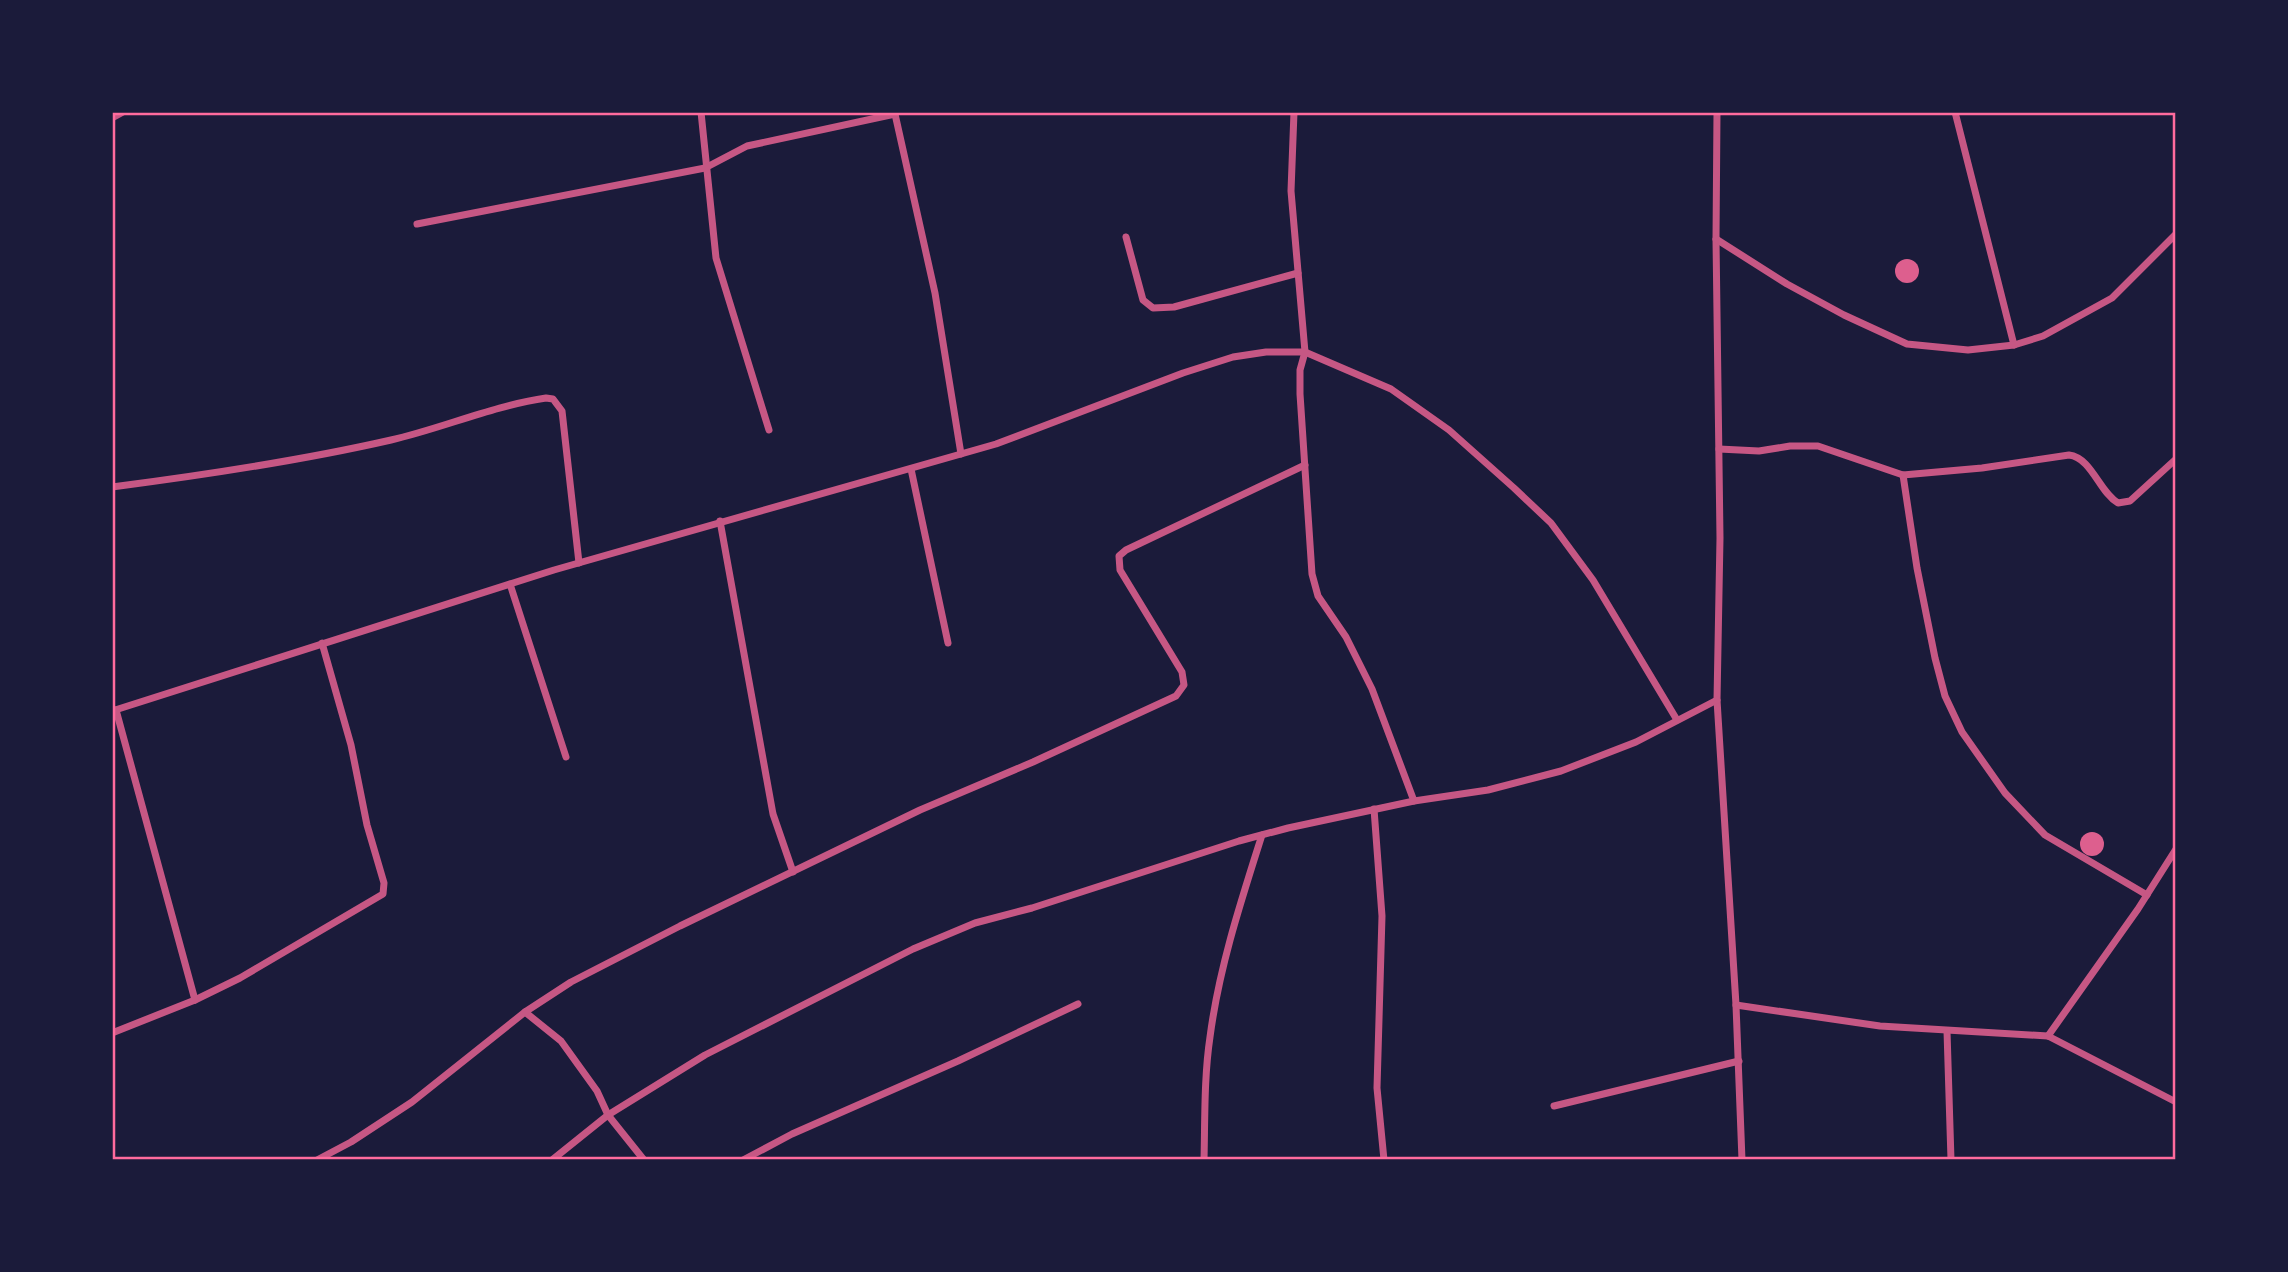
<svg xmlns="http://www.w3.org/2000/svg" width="2288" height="1272" viewBox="0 0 2288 1272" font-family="Mulish,sans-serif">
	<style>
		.building { fill: #dd5f8e }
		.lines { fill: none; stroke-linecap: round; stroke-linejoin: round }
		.minor { stroke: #c65784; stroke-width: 7 }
		.neatline { fill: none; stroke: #ff6b9d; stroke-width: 2.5 }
	</style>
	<rect width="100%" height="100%" fill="#1b1b3a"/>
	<g class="building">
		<circle cx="1907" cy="271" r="12"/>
		<circle cx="2092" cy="844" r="12"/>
	</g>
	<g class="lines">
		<g class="minor">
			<polyline points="701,112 716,258 769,430"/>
			<polyline points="1294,112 1291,191 1305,352 1300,370 1300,394 1312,574 1318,596 1346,637 1372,689 1414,801"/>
			<polyline points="1717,112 1716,239 1720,538 1717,700 1736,1005 1742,1160"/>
			<polyline points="1955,112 2014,345"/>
			<polyline points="112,118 123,112"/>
			<polyline points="417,224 705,168 747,146 895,114 935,293 961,454"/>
			<polyline points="1126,237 1143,300 1153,308 1174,307 1298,273"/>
			<polyline points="1716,239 1787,284 1844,315 1907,344 1968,350 2014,345 2043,336 2112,298 2176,234"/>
			<path d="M1719,449L1759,451L1790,446H1818L1903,475L1982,468L2069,455C2092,458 2099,492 2118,503L2130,501L2176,459"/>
			<polyline points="911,469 948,643"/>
			<polyline points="1903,475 1917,568 1935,658 1945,696 1962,732 2005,793 2045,835 2147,895"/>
			<path d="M112,487C205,475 299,461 391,440C443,428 492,406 546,398L553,399L562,411L579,563"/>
			<polyline points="720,521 773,814 793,872"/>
			<polyline points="510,584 566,757"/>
			<polyline points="112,711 554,570 996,444 1183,373 1233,357 1266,352 1305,352 1391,389 1449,430 1514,488 1551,523 1593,580 1677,720"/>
			<polyline points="1374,809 1382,916 1377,1088 1384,1160"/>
			<polyline points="195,1000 240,978 383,894 384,883 367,825 351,745 322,643"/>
			<polyline points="1736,1005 1880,1026 2048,1036 2176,1102"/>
			<polyline points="525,1012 561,1041 597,1091 608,1115 644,1160"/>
			<polyline points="1947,1031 1951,1160"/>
			<polyline points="112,1033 195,1000 116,710"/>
			<polyline points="2048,1036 2138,909 2176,849"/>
			<polyline points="1554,1106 1739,1061"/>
			<polyline points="317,1160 351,1142 412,1102 525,1012 571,982 680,926 920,810 1033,762 1176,696 1184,685 1182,672 1120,570 1119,556 1126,550 1305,465"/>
			<polyline points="552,1160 608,1115 705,1055 913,949 975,923 1032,908 1239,841 1288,828 1414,801 1488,790 1561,771 1636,742 1717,700"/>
			<polyline points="743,1160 792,1134 958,1061 1078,1004"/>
			<path d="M1204,1160C1205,1119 1204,1077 1210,1037C1219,968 1241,901 1262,835"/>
		</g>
	</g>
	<rect width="2288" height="1272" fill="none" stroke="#1b1b3a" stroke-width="228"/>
	<rect x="114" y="114" width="2060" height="1044" class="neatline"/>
</svg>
